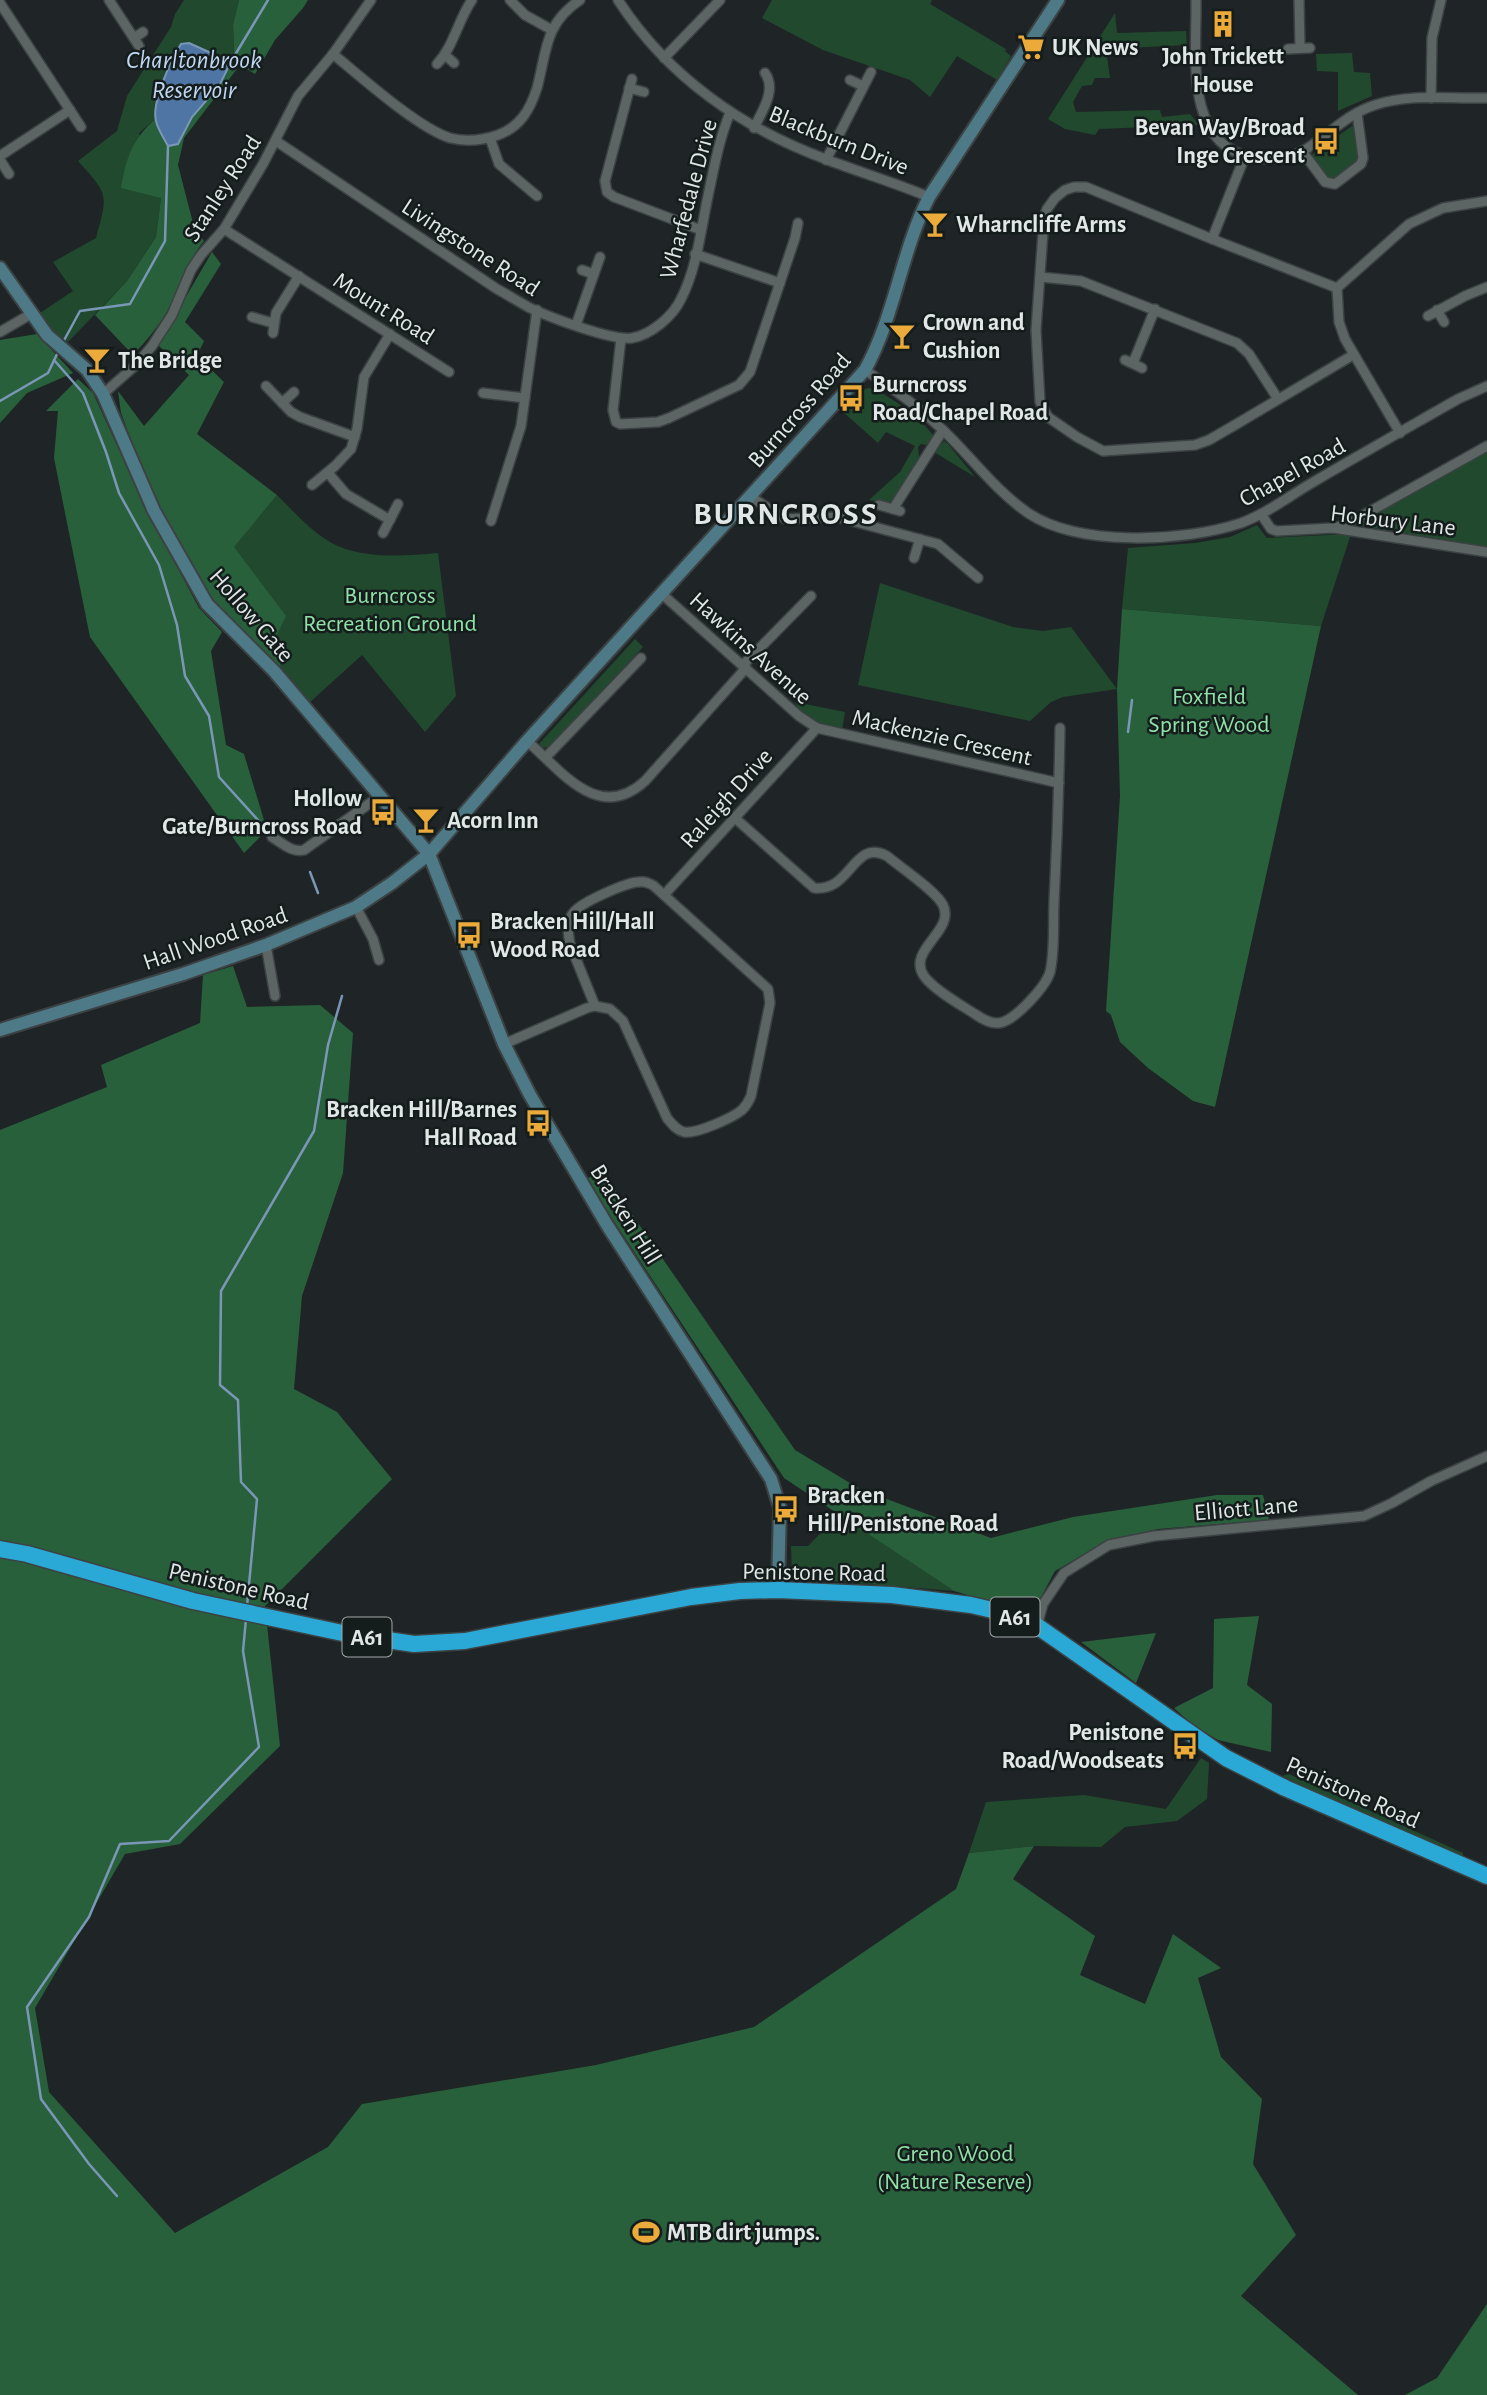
<svg xmlns="http://www.w3.org/2000/svg" width="1487" height="2395" viewBox="0 0 1487 2395" font-family="'Alegreya Sans',sans-serif">
	<style>
		.green { fill: #20492e }
		.forest { fill: #28603b }
		.water { fill: #4e75a3; stroke: #7a97b7; stroke-width: 2 }
		.lines { fill: none; stroke-linecap: round; stroke-linejoin: round }
		.stream { stroke: #7a97b7; stroke-width: 2.5 }
		.street-casing { stroke: #3c4243; stroke-width: 12 }
		.secondary-casing { stroke: #3c4243; stroke-width: 16 }
		.highway-casing { stroke: #3c4243; stroke-width: 19 }
		.street { stroke: #5d6464; stroke-width: 9 }
		.secondary { stroke: #4e7986; stroke-width: 12 }
		.highway { stroke: #2ba9d6; stroke-width: 16 }
		.labels { text-anchor: middle; stroke-width: 5; stroke-linejoin: round; paint-order: stroke }
		.shield { fill: #151c1c; stroke: #a4a9a9; stroke-width: 2 }
		.shield-label { font-size: 23px; font-weight: bold; fill: #e1e6e6 }
		.poi-label { font-size: 24px; font-weight: bold; fill: #e1e6e6; stroke: #151c1c; text-anchor: start }
		.street-label { font-size: 24px; fill: #e1e6e6; stroke: #151c1c }
		.park-label { font-size: 24px; fill: #90e1a7; stroke: #151c1c }
		.water-label { font-size: 26px; font-style: italic; fill: #c0d7f3; stroke: #151c1c }
		.district-label { font-size: 32px; font-weight: bold; letter-spacing: 2px; fill: #e1e6e6; stroke: #151c1c }
	</style>
	<rect width="100%" height="100%" fill="#1f2526"/>
	<g class="green">
		<path d="M184,0H239L233,24L234,51L231,62L189,43L181,44L170,62L159,96L155,119L139,133L161,198L156,237L127,281L68,342L55,334L40,313L73,291L53,262L96,238C108,194 109,195 78,161L117,131L127,96L171,27L175,14Z"/>
		<polygon points="772,0 932,0 930,4 1006,49 1005,51 1011,56 997,80 957,56 930,97 910,80 823,50 762,18"/>
		<polygon points="1115,13 1117,33 1186,31 1187,45 1106,49 1110,78 1095,78 1092,85 1082,86 1073,102 1076,112 1160,110 1162,117 1190,114 1199,125 1099,129 1095,135 1065,129 1048,119"/>
		<polygon points="1352,53 1354,72 1370,73 1372,96 1338,111 1338,72 1317,71 1316,54"/>
		<polygon points="1352,126 1356,130 1358,163 1334,181 1327,180 1310,156"/>
		<path d="M869,388C886,392 925,421 934,437L926,445L921,444L918,447L919,457L893,500L889,503L869,500L900,472L915,446L886,432L878,443L842,411L849,403H852L865,389Z"/>
		<polygon points="944,441 948,444 975,477 934,452"/>
		<polygon points="1487,451 1487,547 1356,525"/>
		<path d="M277,495C294,512 310,530 330,542C362,560 403,556 438,553L456,696L425,732L362,655L309,703L282,672L275,638L233,547Z"/>
		<polygon points="1257,525 1267,538 1351,534 1321,626 1122,609 1128,548 1195,543 1230,537"/>
		<polygon points="880,583 1013,627 1043,631 1071,627 1117,689 1063,697 1051,702 1030,721 858,685"/>
		<polygon points="635,639 643,647 549,747 543,748 539,744"/>
		<path d="M795,702L845,712L842,730C824,726 804,721 795,702Z"/>
		<polygon points="839,1514 954,1591 792,1578 791,1546 808,1546"/>
		<polygon points="1201,1758 1209,1763 1207,1799 1177,1821 1125,1827 1101,1847 1034,1846 969,1853 986,1802 1084,1795 1166,1809"/>
		<polygon points="1289,1774 1463,1853 1463,1856 1358,1812 1282,1776"/>
	</g>
	<g class="forest">
		<path d="M239,0H308L303,8L275,40L255,74L240,65L184,138L178,165L194,227L204,241C188,260 181,284 170,306C160,325 147,340 133,355L95,315L127,281L156,237L161,198L121,188C126,158 132,140 155,119L168,146L178,144L192,117L219,86L231,62L234,51L233,24Z"/>
		<polygon points="212,252 221,264 185,322 204,341 197,356 224,382 197,434 277,495 234,547 286,616 275,639 282,672 210,604 156,507 121,413 118,391 144,426 189,375 158,345"/>
		<polygon points="37,334 73,373 27,393 0,423 0,340"/>
		<polygon points="78,379 93,393 147,511 199,608 222,632 211,651 226,745 244,754 267,830 244,853 90,637 54,458 58,411 46,411"/>
		<polygon points="1122,609 1321,626 1215,1107 1193,1101 1148,1068 1120,1042 1111,1015 1106,1011 1120,796 1117,689"/>
		<polygon points="233,966 247,1007 320,1005 353,1033 343,1173 302,1296 294,1389 337,1412 392,1479 265,1606 280,1746 180,1844 125,1854 35,2008 49,2092 175,2233 328,2147 362,2104 596,2065 754,2027 956,1889 969,1853 1034,1846 1013,1879 1095,1936 1080,1975 1145,2004 1173,1934 1221,1968 1198,1978 1221,2057 1262,2099 1253,2164 1296,2235 1241,2296 1358,2395 0,2395 0,1130 107,1087 101,1065 200,1023 203,975"/>
		<polygon points="602,1171 795,1450 860,1489 991,1538 1073,1517 1217,1495 1263,1495 1269,1520 1158,1529 1105,1542 1055,1571 1032,1614 954,1591 784,1478 586,1179"/>
		<polygon points="1259,1616 1247,1685 1272,1704 1271,1752 1218,1740 1193,1725 1174,1708 1213,1688 1214,1619"/>
		<polygon points="1156,1633 1136,1683 1081,1642"/>
		<polygon points="1487,2304 1487,2395 1405,2395 1437,2378"/>
	</g>
	<path class="water" d="M189,43L231,62L219,86L192,117L178,144L168,146C164,138 158,130 156,121C151,103 171,60 181,44Z"/>
	<g class="lines">
		<g class="stream">
			<polyline points="229,65 268,0"/>
			<polyline points="62,344 80,311 130,304 165,241 168,146"/>
			<polyline points="54,360 83,393 106,452 119,493 159,565 177,625 185,676 209,716 219,777 267,830"/>
			<polyline points="0,401 48,373 59,350"/>
			<polyline points="1128,732 1132,700"/>
			<polyline points="310,872 318,893"/>
			<polyline points="247,1606 257,1499 241,1482 238,1400 220,1385 221,1291 314,1131 328,1045 342,996"/>
			<polyline points="117,2196 89,2164 41,2099 27,2007 89,1917 120,1844 169,1841 259,1747 243,1651 246,1619"/>
		</g>
		<defs>
			<g id="street">
				<polyline points="109,0 139,46"/>
				<polyline points="510,0 525,15 552,30"/>
				<path d="M618,0C668,77 743,129 828,160C862,173 896,183 929,197"/>
				<path d="M1196,0C1197,51 1183,144 1251,157C1269,161 1287,159 1303,151C1328,136 1346,114 1375,105C1411,93 1450,99 1487,98"/>
				<polyline points="1299,0 1300,48"/>
				<polyline points="0,3 81,127"/>
				<polyline points="134,38 143,32"/>
				<polyline points="1288,49 1310,48"/>
				<path d="M333,54C361,77 418,128 450,138C465,142 483,140 498,135C520,127 530,110 537,88C547,51 544,24 580,0"/>
				<polyline points="445,55 454,63"/>
				<polyline points="664,58 720,0"/>
				<path d="M437,64C454,46 458,20 472,0"/>
				<polyline points="632,79 605,181 607,192 614,197 701,230"/>
				<polyline points="850,80 863,86"/>
				<polyline points="629,88 644,92"/>
				<polyline points="1431,98 1432,38 1441,0"/>
				<path d="M754,128C762,111 777,90 765,73"/>
				<polyline points="490,138 499,164 537,196"/>
				<path d="M276,141L497,289C508,295 519,302 530,308C549,317 612,341 632,338C651,335 673,316 681,299C697,268 701,229 708,196C714,168 719,139 730,113"/>
				<polyline points="1302,151 1325,182 1335,184 1361,164 1363,158 1357,113"/>
				<polyline points="0,156 70,110"/>
				<polyline points="1245,156 1212,239 1337,288"/>
				<polyline points="0,160 9,174"/>
				<polyline points="826,160 871,72"/>
				<polyline points="224,229 449,372"/>
				<polyline points="1212,239 1086,187 1074,187 1065,190 1055,198 1047,209 1044,218 1036,330 1040,402 1048,417 1077,437 1103,451 1195,445 1209,440 1240,422 1353,355"/>
				<polyline points="695,254 780,283"/>
				<polyline points="582,270 593,274"/>
				<polyline points="1040,277 1081,281 1237,343 1249,354 1278,399"/>
				<polyline points="1437,310 1444,322"/>
				<polyline points="1428,316 1465,296 1487,287"/>
				<polyline points="252,317 273,323"/>
				<polyline points="576,325 600,257"/>
				<polyline points="0,332 31,314"/>
				<polyline points="273,333 276,313 299,276"/>
				<polyline points="621,338 613,410 616,422 620,424 658,422 669,418 739,385 750,372 795,238 798,223"/>
				<polyline points="1125,360 1142,368"/>
				<polyline points="1133,363 1155,309"/>
				<path d="M865,370C893,388 920,408 944,431C973,459 995,490 1028,513C1079,547 1184,542 1241,523C1266,514 1288,497 1310,484C1359,455 1409,427 1458,399L1487,386"/>
				<polyline points="266,386 291,412 300,417 355,437"/>
				<polyline points="483,393 525,398"/>
				<polyline points="103,394 137,364 152,346 172,315 191,270 201,255 224,229 263,164 298,96 333,54 371,0"/>
				<polyline points="282,403 294,392"/>
				<polyline points="1400,433 1345,339 1339,322 1337,288 1409,224 1443,208 1487,201"/>
				<polyline points="328,473 346,494 390,520"/>
				<polyline points="312,485 335,466 351,449 357,429 364,377 390,334"/>
				<polyline points="751,497 785,519 837,517 938,544 978,578"/>
				<polyline points="879,505 900,511"/>
				<polyline points="893,509 943,430"/>
				<polyline points="1261,514 1271,529 1277,531 1333,528 1487,552"/>
				<polyline points="491,521 521,426 537,310"/>
				<polyline points="1335,528 1351,522 1487,446"/>
				<polyline points="383,533 398,504"/>
				<polyline points="914,558 920,539"/>
				<polyline points="662,594 799,716 817,728 1059,783"/>
				<polyline points="743,665 811,596"/>
				<path d="M527,741C561,770 598,824 645,781L746,668"/>
				<polyline points="546,757 641,658"/>
				<path d="M735,818L814,888C852,892 853,838 887,856C900,867 936,891 943,905C956,931 906,950 924,976C934,990 961,1005 975,1014C982,1019 990,1024 999,1023C1015,1021 1046,986 1050,972C1055,951 1053,925 1054,903C1057,845 1059,787 1060,728"/>
				<path d="M272,837C282,843 292,853 304,850L380,796"/>
				<polyline points="664,895 817,728"/>
				<polyline points="356,907 373,939 379,960"/>
				<polyline points="266,945 275,996"/>
				<path d="M504,1044L587,1008L595,1006L610,1009L623,1021L667,1118C672,1124 676,1130 684,1132C697,1134 732,1118 742,1110C746,1106 749,1101 751,1096L770,1003L768,989L654,886C649,883 645,881 638,882C625,883 582,902 574,912C566,921 568,933 570,944L595,1006"/>
				<polyline points="1037,1626 1043,1604 1064,1573 1109,1545 1154,1536 1364,1516 1392,1503 1431,1481 1487,1456"/>
			</g>
			<g id="secondary">
				<polyline points="0,268 47,335 87,370 103,394 154,511 207,604 274,671 429,854 504,1044 530,1095 607,1225 771,1479 780,1508 778,1590"/>
				<path d="M0,1030L183,974L266,945L356,907L392,883L429,854L527,741L865,370C895,316 901,252 929,197L1058,0"/>
			</g>
			<polyline id="highway" points="0,1549 27,1554 193,1601 347,1634 414,1644 465,1641 691,1597 740,1591 778,1590 892,1595 971,1605 1001,1612 1037,1626 1226,1758 1285,1788 1487,1876"/>
		</defs>
		<use href="#street" class="street-casing"/>
		<use href="#secondary" class="secondary-casing"/>
		<use href="#highway" class="highway-casing"/>
		<use href="#street" class="street"/>
		<use href="#secondary" class="secondary"/>
		<use href="#highway" class="highway"/>
	</g>
	<defs>
		<symbol id="building-bare" viewBox="-9 -9 18 18"><path d="M-4-6H4V6H1V3H-1V6H-4ZM-2.5-4.3h1.7v1.8h-1.7ZM.8-4.3h1.7v1.8H.8ZM-2.5-1h1.7V.8h-1.7ZM.8-1h1.7V.8H.8Z" fill="#ebaa39" stroke="#151c1c" stroke-width="2.5" paint-order="stroke"/></symbol>
		<symbol id="supermarket-bare" viewBox="-9 -9 18 18"><path d="M-6-5.5h2.5l.6 2H6L4.5 2H-2.5L-4.4-4H-6ZM-1.5 3.2a1.3 1.3 0 1 0 .1 0ZM3 3.2a1.3 1.3 0 1 0 .1 0Z" fill="#ebaa39" stroke="#151c1c" stroke-width="2.5" paint-order="stroke"/></symbol>
		<symbol id="bus-bare" viewBox="-9 -9 18 18"><path d="M-5-6H5V4H4V6H2V4H-2V6H-4V4H-5ZM-3.5-4V0h7V-4ZM-3.5 1.2v1.5H-2V1.2ZM2 1.2v1.5H3.5V1.2Z" fill="#ebaa39" stroke="#151c1c" stroke-width="2.5" paint-order="stroke"/></symbol>
		<symbol id="bar-bare" viewBox="-9 -9 18 18"><path d="M-6-5H6L.8 .8V4.5H3.5V6h-7V4.5H-.8V.8Z" fill="#ebaa39" stroke="#151c1c" stroke-width="2.5" paint-order="stroke"/></symbol>
		<symbol id="stadium-bare" viewBox="-9 -9 18 18"><path d="M0-5a6.5 5 0 1 0 0 10a6.5 5 0 1 0 0-10ZM-3.5-1.8h7v3.6h-7Z" fill="#ebaa39" stroke="#151c1c" stroke-width="2.5" paint-order="stroke"/></symbol>
	</defs>
	<g fill-rule="evenodd">
		<use href="#building-bare" x="1204" y="5" width="38" height="38"/>
		<use href="#supermarket-bare" x="1012" y="28" width="38" height="38"/>
		<use href="#bus-bare" x="1307" y="122" width="38" height="38"/>
		<use href="#bar-bare" x="916" y="205" width="38" height="38"/>
		<use href="#bar-bare" x="883" y="317" width="38" height="38"/>
		<use href="#bar-bare" x="78" y="341" width="38" height="38"/>
		<use href="#bus-bare" x="832" y="379" width="38" height="38"/>
		<use href="#bus-bare" x="364" y="793" width="38" height="38"/>
		<use href="#bar-bare" x="407" y="801" width="38" height="38"/>
		<use href="#bus-bare" x="450" y="916" width="38" height="38"/>
		<use href="#bus-bare" x="519" y="1104" width="38" height="38"/>
		<use href="#bus-bare" x="767" y="1490" width="38" height="38"/>
		<use href="#bus-bare" x="1166" y="1727" width="38" height="38"/>
		<use href="#stadium-bare" x="627" y="2213" width="38" height="38"/>
	</g>
	<g class="labels">
		<g class="shield">
			<rect x="990.5" y="1597.5" width="49" height="39" rx="5"/>
			<rect x="342.5" y="1617.5" width="49" height="39" rx="5"/>
		</g>
		<g class="shield-label">
			<text x="1015" y="1625">A61</text>
			<text x="367" y="1645">A61</text>
		</g>
		<g class="poi-label">
			<text x="1052" y="55">UK News</text>
			<text x="1223" y="64" text-anchor="middle">John Trickett<tspan x="1223" dy="28">House</tspan></text>
			<text x="1305" y="135" text-anchor="end">Bevan Way/Broad<tspan x="1305" dy="28">Inge Crescent</tspan></text>
			<text x="956" y="232">Wharncliffe Arms</text>
			<text x="923" y="330">Crown and<tspan x="923" dy="28">Cushion</tspan></text>
			<text x="118" y="368">The Bridge</text>
			<text x="872" y="392">Burncross<tspan x="872" dy="28">Road/Chapel Road</tspan></text>
			<text x="362" y="806" text-anchor="end">Hollow<tspan x="362" dy="28">Gate/Burncross Road</tspan></text>
			<text x="447" y="828">Acorn Inn</text>
			<text x="490" y="929">Bracken Hill/Hall<tspan x="490" dy="28">Wood Road</tspan></text>
			<text x="517" y="1117" text-anchor="end">Bracken Hill/Barnes<tspan x="517" dy="28">Hall Road</tspan></text>
			<text x="807" y="1503">Bracken<tspan x="807" dy="28">Hill/Penistone Road</tspan></text>
			<text x="1164" y="1740" text-anchor="end">Penistone<tspan x="1164" dy="28">Road/Woodseats</tspan></text>
			<text x="667" y="2240">MTB dirt jumps.</text>
		</g>
		<g class="street-label">
			<text transform="translate(839 140) rotate(22)" y="8">Blackburn Drive</text>
			<text transform="translate(222 188) rotate(-57)" y="8">Stanley Road</text>
			<text transform="translate(688 199) rotate(-75)" y="8">Wharfedale Drive</text>
			<text transform="translate(471 247) rotate(33)" y="8">Livingstone Road</text>
			<text transform="translate(384 308) rotate(32)" y="8">Mount Road</text>
			<text transform="translate(799 410) rotate(-49)" y="8">Burncross Road</text>
			<text transform="translate(1292 472) rotate(-29)" y="8">Chapel Road</text>
			<text transform="translate(1393 520) rotate(7)" y="8">Horbury Lane</text>
			<text transform="translate(252 615) rotate(49)" y="8">Hollow Gate</text>
			<text transform="translate(751 648) rotate(42)" y="8">Hawkins Avenue</text>
			<text transform="translate(942 737) rotate(13)" y="8">Mackenzie Crescent</text>
			<text transform="translate(726 798) rotate(-48)" y="8">Raleigh Drive</text>
			<text transform="translate(215 938) rotate(-19)" y="8">Hall Wood Road</text>
			<text transform="translate(626 1214) rotate(58)" y="8">Bracken Hill</text>
			<text transform="translate(1246 1508) rotate(-5)" y="8">Elliott Lane</text>
			<text transform="translate(814 1572) rotate(1)" y="8">Penistone Road</text>
			<text transform="translate(239 1586) rotate(13)" y="8">Penistone Road</text>
			<text transform="translate(1353 1792) rotate(24)" y="8">Penistone Road</text>
		</g>
		<g class="park-label">
			<text x="390" y="603">Burncross<tspan x="390" dy="28">Recreation Ground</tspan></text>
			<text x="1209" y="704">Foxfield<tspan x="1209" dy="28">Spring Wood</tspan></text>
			<text x="955" y="2161">Greno Wood<tspan x="955" dy="28">(Nature Reserve)</tspan></text>
		</g>
		<g class="water-label">
			<text x="194" y="68">Charltonbrook<tspan x="194" dy="30">Reservoir</tspan></text>
		</g>
		<g class="district-label">
			<text x="786" y="524">BURNCROSS</text>
		</g>
	</g>
</svg>
